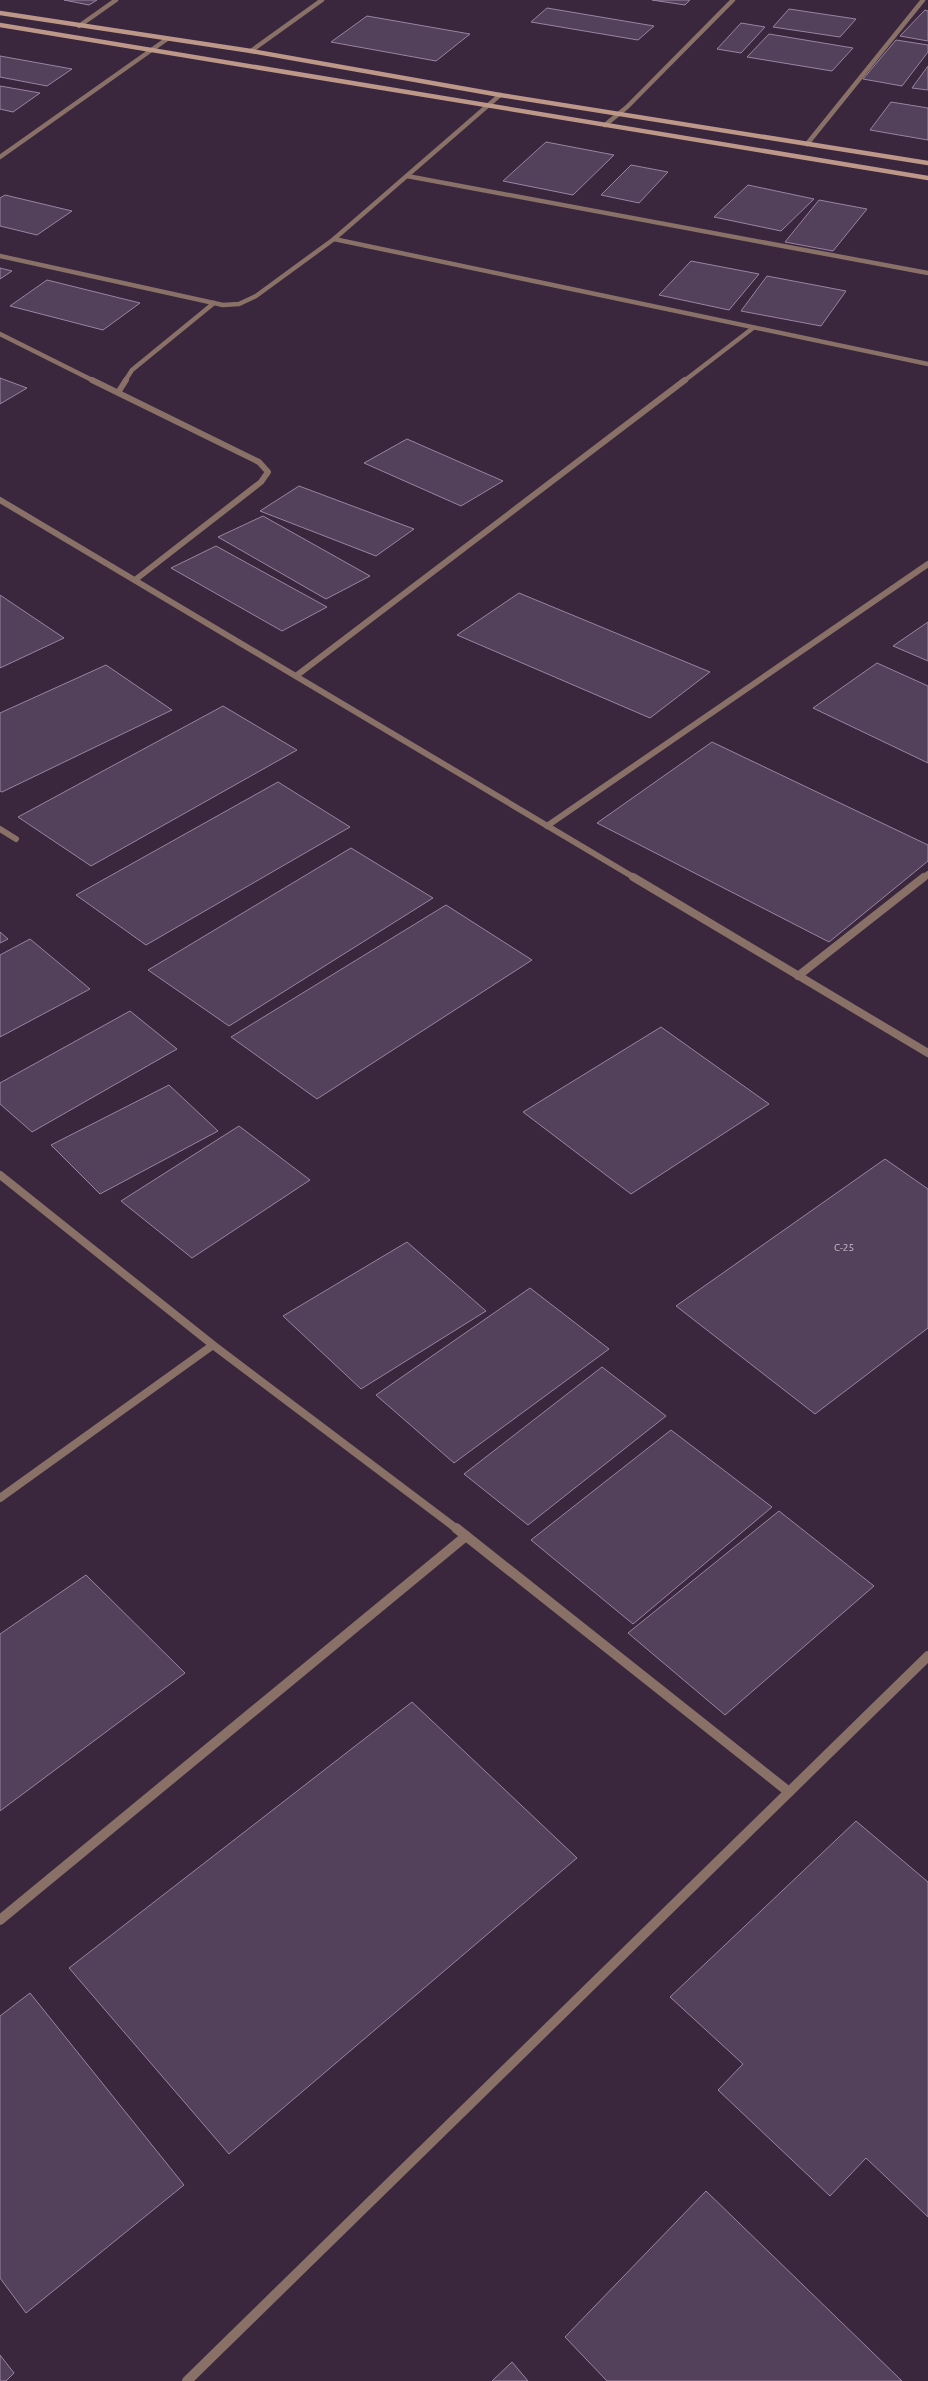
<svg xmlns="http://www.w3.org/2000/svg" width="928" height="2381" viewBox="0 0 928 2381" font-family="Ubuntu,sans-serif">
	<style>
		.building { fill: #53405a; stroke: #9a84a1 }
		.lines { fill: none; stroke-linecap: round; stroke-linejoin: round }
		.lane-far1 { stroke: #897168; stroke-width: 4.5 }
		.lane { stroke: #897168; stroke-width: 6 }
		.street-far3 { stroke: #897168; stroke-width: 4.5 }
		.street-far2 { stroke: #897168; stroke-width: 6 }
		.street-far1 { stroke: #897168; stroke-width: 8 }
		.street { stroke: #897168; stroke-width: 10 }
		.secondary { stroke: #bd9788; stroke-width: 4.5 }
		.labels { text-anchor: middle; stroke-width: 3.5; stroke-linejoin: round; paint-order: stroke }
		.number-label { font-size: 10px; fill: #cdbed0 }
	</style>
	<rect width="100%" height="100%" fill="#3a263d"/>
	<g class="building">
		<polygon points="64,0 97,0 89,5"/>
		<polygon points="652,0 690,0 685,5"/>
		<polygon points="547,8 654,26 638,40 531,22"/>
		<polygon points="789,9 856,19 840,37 773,27"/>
		<polygon points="925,10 928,11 928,41 900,36"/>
		<polygon points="367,16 470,34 436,61 331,42"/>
		<polygon points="741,23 765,27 741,53 717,49"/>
		<polygon points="769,34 853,48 832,71 747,57"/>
		<polygon points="896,40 928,45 928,52 902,86 863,79"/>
		<polygon points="0,56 72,69 47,86 0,77"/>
		<polygon points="928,66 928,90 912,88"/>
		<polygon points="0,86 40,93 13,112 0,109"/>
		<polygon points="891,102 928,108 928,140 870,130"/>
		<polygon points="546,142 614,155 573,195 503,181"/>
		<polygon points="631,165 668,172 639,203 601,195"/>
		<polygon points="748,185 814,199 781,231 714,217"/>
		<polygon points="5,195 72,211 37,235 0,226 0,198"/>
		<polygon points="819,200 867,209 833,251 785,242"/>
		<polygon points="691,261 759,274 729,310 659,295"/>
		<polygon points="0,268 12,271 0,279"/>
		<polygon points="767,276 846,291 821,326 741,311"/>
		<polygon points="47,280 140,303 103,330 10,306"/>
		<polygon points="0,378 27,388 0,404"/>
		<polygon points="407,439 503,481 461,506 364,463"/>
		<polygon points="299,486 414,529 376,556 260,511"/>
		<polygon points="263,516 370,576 326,599 218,537"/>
		<polygon points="216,546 327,607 282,631 171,568"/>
		<polygon points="519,593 710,672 650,718 457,635"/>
		<polygon points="0,595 64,638 0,668"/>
		<polygon points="928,622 928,661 893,646"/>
		<polygon points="877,663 928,686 928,763 813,708"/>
		<polygon points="106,665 172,710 2,792 0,791 0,713"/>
		<polygon points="223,706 297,750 91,866 18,817"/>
		<polygon points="712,742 928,845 928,861 829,942 597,823"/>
		<polygon points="278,782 350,827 146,945 76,895"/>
		<polygon points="351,848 433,898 229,1026 148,970"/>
		<polygon points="446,905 532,960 317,1099 231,1037"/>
		<polygon points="0,932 8,939 0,943"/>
		<polygon points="30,939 90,989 0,1037 0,955"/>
		<polygon points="130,1011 177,1049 32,1132 0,1104 0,1083"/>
		<polygon points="661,1027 769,1104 631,1194 523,1112"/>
		<polygon points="169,1085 218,1131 100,1194 51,1145"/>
		<polygon points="239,1126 310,1180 192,1258 121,1201"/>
		<polygon points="885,1159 928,1189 928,1328 815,1414 676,1306"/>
		<polygon points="407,1242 486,1311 361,1389 283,1316"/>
		<polygon points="530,1288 609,1349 454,1463 376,1395"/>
		<polygon points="602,1367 666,1416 528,1525 464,1474"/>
		<polygon points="671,1430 772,1507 633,1624 531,1540"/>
		<polygon points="779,1511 874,1586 725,1715 628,1633"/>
		<polygon points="86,1575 185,1673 0,1811 0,1634"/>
		<polygon points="412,1702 577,1858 229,2154 69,1968"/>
		<polygon points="856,1821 928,1882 928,2217 866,2158 830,2196 718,2090 743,2064 670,1997"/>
		<polygon points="30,1993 184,2185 26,2313 0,2278 0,2016"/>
		<polygon points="706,2191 902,2381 607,2381 565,2337"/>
		<polygon points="0,2355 14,2373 6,2381 0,2381"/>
		<polygon points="512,2362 528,2381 492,2381"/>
	</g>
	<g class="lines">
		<polyline class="lane-far1" points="807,144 923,0"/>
		<polyline class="lane" points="0,829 16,839"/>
		<g class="street-far3">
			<polyline points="79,26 116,0"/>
			<polyline points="251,51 322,0"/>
			<polyline points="605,125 627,107 733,0"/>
			<polyline points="0,157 167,39"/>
			<polyline points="407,176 928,273"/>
			<polyline points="334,239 928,364"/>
			<polyline points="0,256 223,305 239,304 256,296 334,239 500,95"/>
			<polyline points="0,334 94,381"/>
			<polyline points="125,381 132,370 214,303"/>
			<polyline points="684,381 753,328"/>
		</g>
		<g class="street-far2">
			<polyline points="92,380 259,462 268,472 261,482 135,580"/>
			<polyline points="119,391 126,380"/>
			<polyline points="0,500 635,878"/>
			<polyline points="296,676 685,380"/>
			<polyline points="547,826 928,564"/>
			<polyline points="923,878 928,874"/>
		</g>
		<g class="street-far1">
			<polyline points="633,877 928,1053"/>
			<polyline points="798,976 924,877"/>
			<polyline points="0,1175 213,1345 457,1529"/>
			<polyline points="0,1498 213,1345"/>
		</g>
		<g class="street">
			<polyline points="456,1528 789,1792"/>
			<polyline points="0,1920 466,1536"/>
			<polyline points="187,2381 928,1656"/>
		</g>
		<g class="secondary">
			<polyline points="0,13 251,51 500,95 928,163"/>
			<polyline points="0,25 928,178"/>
		</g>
	</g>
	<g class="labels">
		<g class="number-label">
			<text x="844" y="1251">C-25</text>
		</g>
	</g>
</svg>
